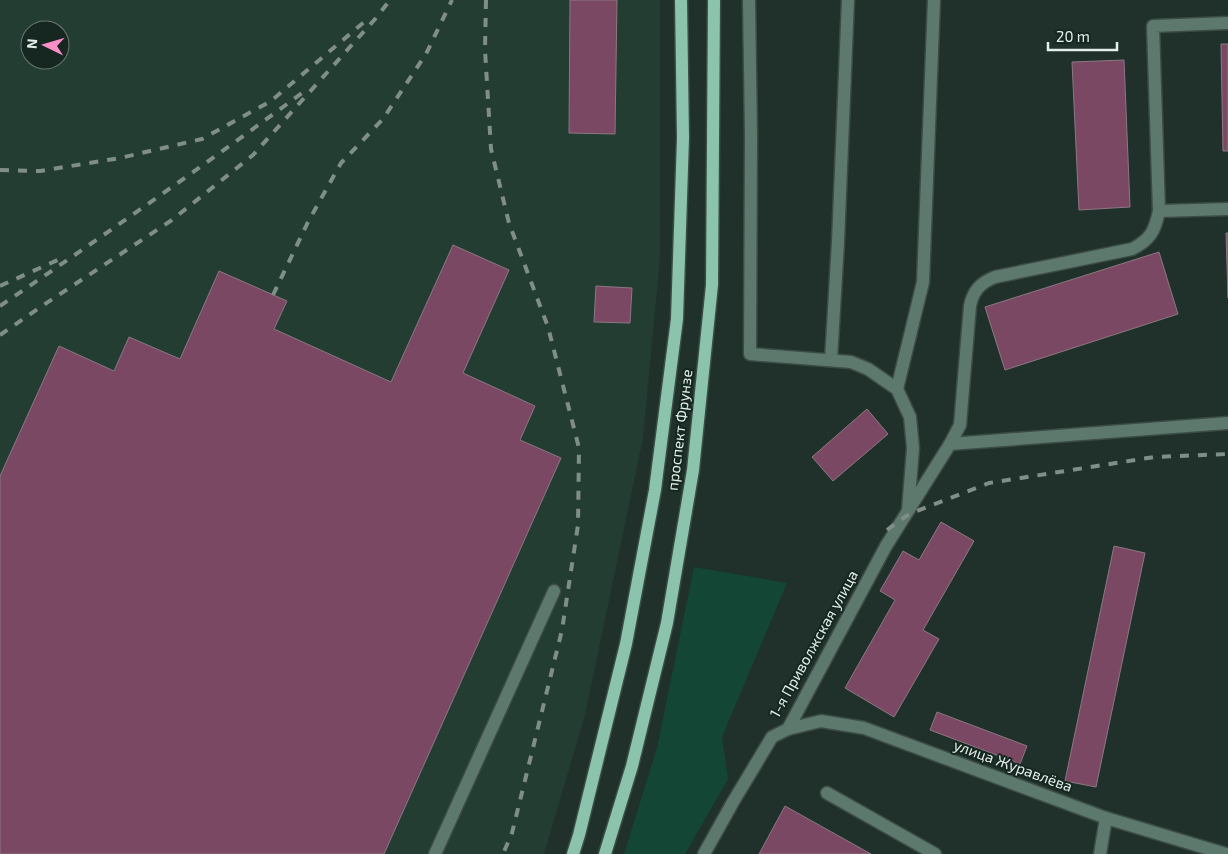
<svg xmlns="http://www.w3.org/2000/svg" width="1228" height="854" viewBox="0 0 1228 854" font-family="'Exo 2',sans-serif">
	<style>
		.built { fill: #233d33; fill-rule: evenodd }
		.green { fill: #134635 }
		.building { fill: #7b4863; stroke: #8c7882 }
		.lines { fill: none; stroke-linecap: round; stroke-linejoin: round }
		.minor-casing { stroke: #3b4c45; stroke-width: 15 }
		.major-casing { stroke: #3b4c45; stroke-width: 15 }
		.minor { stroke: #5d786c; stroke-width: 12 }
		.major { stroke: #8bc3ac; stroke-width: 12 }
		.rail { stroke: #808e88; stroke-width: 4; stroke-dasharray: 9 9; stroke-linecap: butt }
		.labels { text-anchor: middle; stroke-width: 4; stroke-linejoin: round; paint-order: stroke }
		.street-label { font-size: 15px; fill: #e4efea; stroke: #152720 }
	</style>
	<rect width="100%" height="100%" fill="#1f312a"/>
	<path class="built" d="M0,0H660V258L643,438L585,715L544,854H0ZM30,30H60V60H30Z"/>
	<polygon class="green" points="694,567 787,583 722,737 728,779 685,854 624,854 657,748"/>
	<g class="building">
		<polygon points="570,0 617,0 615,134 569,133"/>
		<polygon points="1221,44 1228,44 1228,151 1223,151"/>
		<polygon points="1124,60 1130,207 1079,210 1072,62"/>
		<polygon points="1226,233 1228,233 1228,298"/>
		<polygon points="453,245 509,270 463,373 535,406 520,440 561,458 384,854 0,854 0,476 59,346 114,371 129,337 180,359 219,271 287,301 274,329 391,382"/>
		<polygon points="1159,252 1178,314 1005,370 985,307"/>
		<polygon points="596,286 632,288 630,323 594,322"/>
		<polygon points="867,409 888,434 833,481 812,457"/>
		<polygon points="941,522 974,541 923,630 939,639 894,717 845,688 895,600 880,591 903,551 919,560"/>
		<polygon points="1114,546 1145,553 1096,787 1065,781"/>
		<polygon points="937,712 1027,746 1020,764 930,730"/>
		<polygon points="785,806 871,854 759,854"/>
	</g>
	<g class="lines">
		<defs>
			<g id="minor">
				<polyline points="749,0 751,136 750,354 851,362 868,369 897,389 910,417 913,448 908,510"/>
				<polyline points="1228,23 1153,26 1159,211 1228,209"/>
				<polyline points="831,360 838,242 848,0"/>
				<polyline points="897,389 923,282 934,0"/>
				<path d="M950,444L960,425L970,306C973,291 980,283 995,277L1132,249C1150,240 1155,231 1159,211"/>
				<polyline points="788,729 821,721 864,728 1106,818 1226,854"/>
				<polyline points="827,793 935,854"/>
				<polyline points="435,854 554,591"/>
				<polyline points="704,854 733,802 772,737 788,729 886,546 950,444 1228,423"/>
				<polyline points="1100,854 1106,818"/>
			</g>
			<g id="major">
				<polyline points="573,854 579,835 626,644 655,490 677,319 683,138 681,0"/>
				<polyline points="605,854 632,766 667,623 693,470 712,285 714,0"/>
			</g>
		</defs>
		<use href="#minor" class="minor-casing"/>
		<use href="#major" class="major-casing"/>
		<use href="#minor" class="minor"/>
		<use href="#major" class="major"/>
		<g class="rail">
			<polyline points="486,0 485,50 491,149 509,223 548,327 579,448 578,525 562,630 512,833 503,854"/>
			<polyline points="0,170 40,171 120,158 202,139 271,101 370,17"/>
			<polyline points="0,286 62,258"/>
			<polyline points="273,295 308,222 341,163 383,119 426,54 452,0"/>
			<path d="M0,306C102,237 203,166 302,93"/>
			<polyline points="0,335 42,306 172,220 253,155 376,18 390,0"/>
			<polyline points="887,530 909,514 989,483 1154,457 1228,454"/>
		</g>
	</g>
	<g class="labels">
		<g class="street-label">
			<text transform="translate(680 430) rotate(-83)" y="5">проспект Фрунзе</text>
			<text transform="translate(814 644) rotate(-61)" y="5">1-я Приволжская улица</text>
			<text transform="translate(1013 766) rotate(20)" y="5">улица Журавлёва</text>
		</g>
	</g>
	<g transform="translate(45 45) rotate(275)"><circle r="24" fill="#152720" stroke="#687771"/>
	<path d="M0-4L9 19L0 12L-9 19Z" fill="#fa8fc8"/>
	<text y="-8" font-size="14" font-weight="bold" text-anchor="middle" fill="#e4efea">N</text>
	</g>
	<path d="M1048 42v8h69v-8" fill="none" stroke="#e4efea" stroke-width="2.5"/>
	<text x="1056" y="42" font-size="15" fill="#e4efea" stroke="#152720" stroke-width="4" paint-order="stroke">20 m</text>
</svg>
